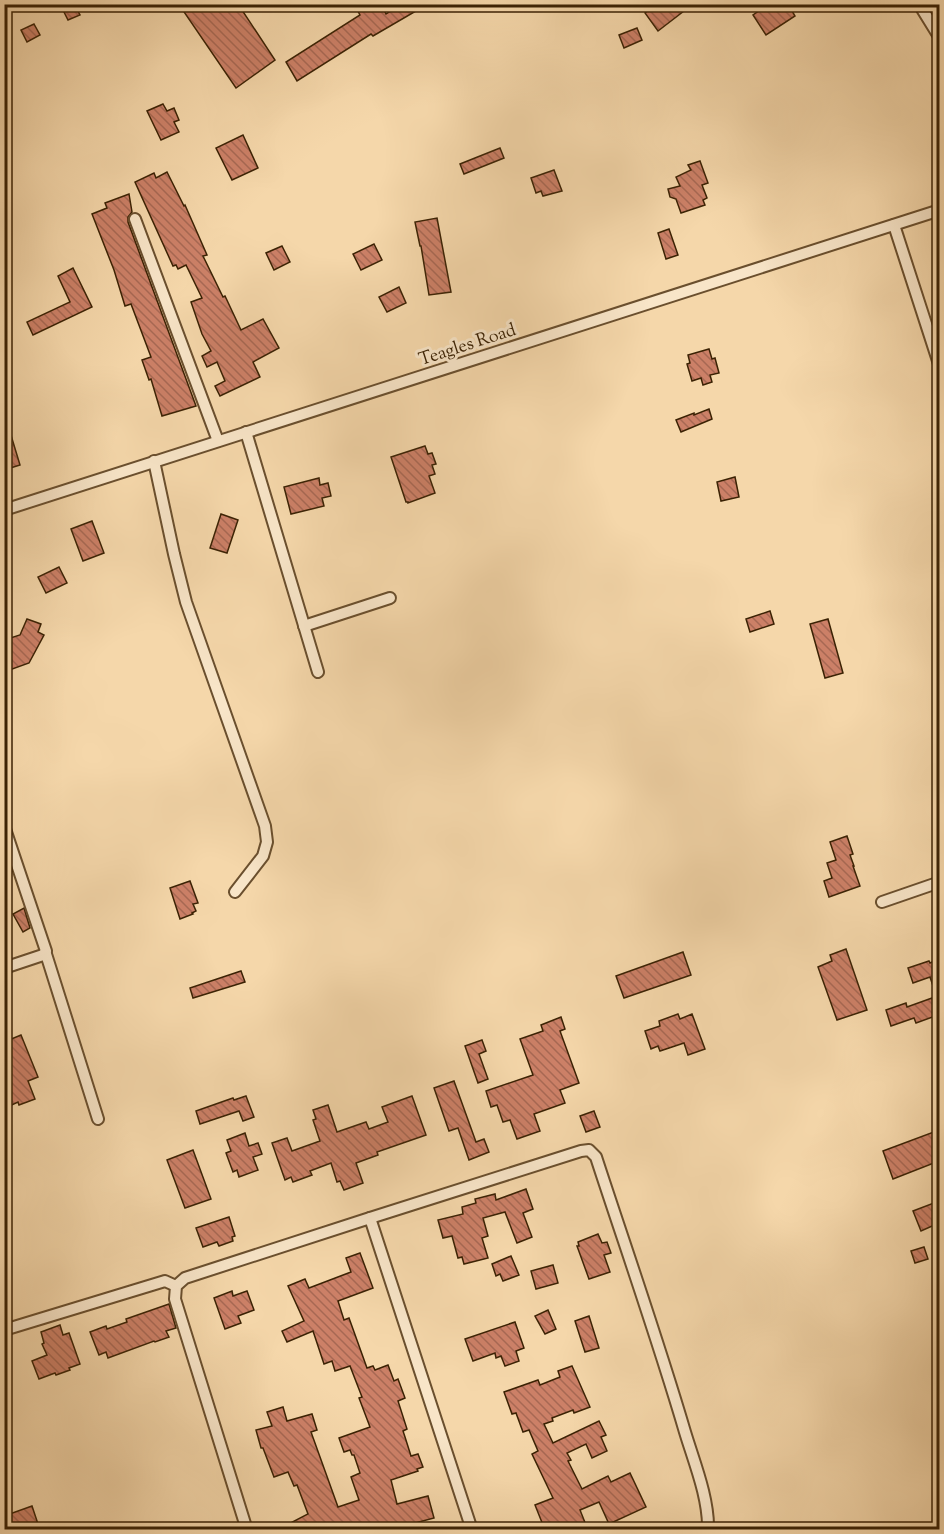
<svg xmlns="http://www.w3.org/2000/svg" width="944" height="1534" viewBox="0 0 944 1534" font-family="'Sorts Mill Goudy',serif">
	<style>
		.building { fill: url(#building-back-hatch); stroke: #3b2204; stroke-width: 1.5 }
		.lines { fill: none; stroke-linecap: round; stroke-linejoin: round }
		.street-casing { stroke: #6a4f2e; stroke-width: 14 }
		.street { stroke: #f8e5c8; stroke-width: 10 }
		.labels { text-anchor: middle; stroke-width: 6; stroke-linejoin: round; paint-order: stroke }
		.street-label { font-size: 18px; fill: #3b2204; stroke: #f8e5c8 }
	</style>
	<defs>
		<pattern id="building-back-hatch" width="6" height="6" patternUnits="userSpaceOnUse" patternTransform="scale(1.5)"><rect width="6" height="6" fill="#cc8067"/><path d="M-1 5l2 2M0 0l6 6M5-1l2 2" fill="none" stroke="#a76853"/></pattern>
	</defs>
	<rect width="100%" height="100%" fill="#f5d7aa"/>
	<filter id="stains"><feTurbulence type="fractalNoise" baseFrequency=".00333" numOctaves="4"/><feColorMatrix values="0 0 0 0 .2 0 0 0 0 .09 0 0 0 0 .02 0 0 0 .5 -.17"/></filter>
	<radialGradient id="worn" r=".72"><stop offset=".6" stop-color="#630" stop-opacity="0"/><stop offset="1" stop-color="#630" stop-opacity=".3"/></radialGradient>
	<g class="building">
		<polygon points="60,4 74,4 80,15 68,20"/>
		<polygon points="188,4 238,4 275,60 236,88 182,9"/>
		<polygon points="354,4 381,4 386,14 402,4 428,4 373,36 371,34 297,81 286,62 360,15"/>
		<polygon points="656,4 693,4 658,31 645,13"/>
		<polygon points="769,4 788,4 795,16 766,35 753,15"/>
		<polygon points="34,24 40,35 27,42 21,30"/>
		<polygon points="637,28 642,40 624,48 619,35"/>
		<polygon points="163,104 167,111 174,108 179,120 174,122 179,132 161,140 147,111"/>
		<polygon points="243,135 258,168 232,180 216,148"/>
		<polygon points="500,148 504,158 464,174 460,164"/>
		<polygon points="700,161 708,183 702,185 707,198 703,200 705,205 681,213 676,199 670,197 668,189 680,186 676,177 691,170 688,165"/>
		<polygon points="554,170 562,191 543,196 541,191 536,193 531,178"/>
		<polygon points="167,172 184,206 185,205 207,255 203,256 223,297 225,296 241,330 263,319 279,348 253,362 260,377 220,396 215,386 225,381 217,362 207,367 202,356 211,351 202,334 191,302 202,298 186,265 178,269 176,265 173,266 135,182 154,173 156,178"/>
		<polygon points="129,194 132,212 128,217 128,222 196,406 162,416 151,379 149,380 142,360 151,357 131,304 125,306 114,270 92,214 107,208 105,203"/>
		<polygon points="437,218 451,292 429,295 421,246 420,246 415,222"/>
		<polygon points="669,229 678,255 666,259 658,233"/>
		<polygon points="374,244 382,260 361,270 353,254"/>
		<polygon points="282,246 290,262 274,270 266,253"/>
		<polygon points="73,268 92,307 33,335 27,322 70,302 58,276"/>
		<polygon points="399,287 406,303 387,312 379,297"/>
		<polygon points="709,349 712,359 715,358 719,373 710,375 712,382 703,385 701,378 692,381 687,364 690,363 688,355"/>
		<polygon points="709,409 712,419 681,432 676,420 694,413 694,415"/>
		<polygon points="4,422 7,422 20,465 4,470"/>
		<polygon points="425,446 428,454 432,453 436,464 432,465 435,474 429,476 435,493 408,503 408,502 406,502 391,457"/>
		<polygon points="735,477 739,497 721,501 717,482"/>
		<polygon points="319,478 320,485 328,483 331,496 322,498 324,506 291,514 284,487"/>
		<polygon points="221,514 238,520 227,553 210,548"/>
		<polygon points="92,521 104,553 83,561 71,529"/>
		<polygon points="59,567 67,583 46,593 38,577"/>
		<polygon points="770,611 774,624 750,632 746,619"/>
		<polygon points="27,619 41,624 38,632 44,635 29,663 4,672 4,640 20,635"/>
		<polygon points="828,619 843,673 825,678 810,624"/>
		<polygon points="847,836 853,854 850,855 854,866 853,866 860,886 829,897 824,881 832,878 827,863 836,860 830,842"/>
		<polygon points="190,881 198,903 193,904 196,911 192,913 193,914 180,919 170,888"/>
		<polygon points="24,908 30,928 23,932 13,914"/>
		<polygon points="846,949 867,1010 837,1020 818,967 832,961 830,955"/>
		<polygon points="683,952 691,975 624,998 616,976"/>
		<polygon points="939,959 939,1001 938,1001 930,977 913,983 908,968 929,961 930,963"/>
		<polygon points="241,971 245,982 193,998 190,988"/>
		<polygon points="932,998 938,1015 916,1023 914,1018 891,1026 886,1010 906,1003 907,1007"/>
		<polygon points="678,1014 680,1019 692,1014 705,1049 688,1055 684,1043 660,1051 658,1046 651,1049 645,1031 660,1026 659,1021"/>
		<polygon points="561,1017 565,1029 560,1031 579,1083 560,1090 565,1103 534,1114 540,1131 517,1139 510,1120 503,1122 497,1105 491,1107 486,1091 533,1075 520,1039 543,1031 541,1025"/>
		<polygon points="21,1035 38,1077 28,1081 35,1099 19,1105 18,1102 5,1108 4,1042"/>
		<polygon points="482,1040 486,1051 479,1054 488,1079 478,1083 465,1046"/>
		<polygon points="454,1081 476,1142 484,1139 489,1152 469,1160 458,1128 449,1131 434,1088"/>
		<polygon points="246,1096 254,1117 243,1121 239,1111 200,1124 196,1111 233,1098 234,1100"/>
		<polygon points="412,1096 426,1135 377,1152 378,1155 356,1163 363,1183 344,1190 340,1181 337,1182 331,1163 310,1171 312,1175 293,1182 291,1177 285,1180 272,1143 287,1138 292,1151 320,1141 313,1120 316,1119 313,1110 328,1105 337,1132 366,1122 369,1129 388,1122 382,1107"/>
		<polygon points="594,1111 600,1127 586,1132 580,1116"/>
		<polygon points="939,1130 939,1161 893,1179 883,1151"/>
		<polygon points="245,1133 249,1146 258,1143 262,1154 253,1157 258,1170 239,1177 237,1170 233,1172 226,1153 231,1151 227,1140"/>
		<polygon points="193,1150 211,1199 185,1208 167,1160"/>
		<polygon points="526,1189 533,1209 523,1213 532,1237 517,1243 505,1212 483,1218 488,1236 482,1238 488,1258 464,1264 462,1257 458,1258 452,1236 443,1238 438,1220 463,1214 462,1207 476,1203 475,1199 495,1194 496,1200"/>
		<polygon points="939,1201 939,1223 921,1231 913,1211"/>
		<polygon points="229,1217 235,1236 232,1237 233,1241 219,1246 217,1242 203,1247 196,1228"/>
		<polygon points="598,1234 602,1243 607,1242 611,1253 604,1255 610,1272 589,1279 577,1246 579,1246 578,1242"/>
		<polygon points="924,1247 928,1259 915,1263 911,1251"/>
		<polygon points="360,1253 373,1288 338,1301 344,1320 349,1318 367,1368 373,1366 375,1370 388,1365 394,1381 398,1379 405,1398 398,1401 407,1429 403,1431 405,1437 411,1456 418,1454 423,1467 417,1469 418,1471 391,1480 397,1504 428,1496 434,1518 400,1527 400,1530 277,1530 308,1514 297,1485 294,1486 288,1472 274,1477 263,1448 261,1448 256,1430 272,1426 267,1412 283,1407 287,1421 312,1414 317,1430 311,1432 338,1507 359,1500 351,1477 360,1473 354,1455 352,1455 350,1450 344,1452 339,1438 370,1427 359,1398 362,1397 350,1366 335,1371 332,1361 324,1364 313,1331 287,1342 282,1331 304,1321 288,1286 305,1279 309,1288 351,1272 346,1258"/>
		<polygon points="511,1256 519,1275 503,1281 500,1274 496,1276 492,1264"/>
		<polygon points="553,1265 558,1283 536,1289 531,1271"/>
		<polygon points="232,1291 233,1296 247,1291 254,1310 238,1316 241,1323 225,1329 214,1298"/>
		<polygon points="169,1304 176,1328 166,1331 169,1337 155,1342 154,1341 108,1358 106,1352 99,1355 90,1332 106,1326 107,1329 127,1322 126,1319"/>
		<polygon points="548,1310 556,1329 545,1334 535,1316"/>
		<polygon points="589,1316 599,1348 585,1352 575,1321"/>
		<polygon points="515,1322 524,1348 516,1351 519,1361 505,1366 501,1356 496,1358 495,1353 473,1361 465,1339"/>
		<polygon points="60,1325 63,1335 69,1333 80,1364 69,1368 70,1370 56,1375 55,1373 39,1379 32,1361 47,1355 42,1344 44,1343 41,1332"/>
		<polygon points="572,1366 590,1407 574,1413 573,1410 552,1418 553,1421 544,1424 553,1443 599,1421 606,1435 601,1437 607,1451 592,1458 586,1444 567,1453 571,1460 568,1461 582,1489 608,1476 611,1482 630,1473 646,1507 609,1524 599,1502 580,1510 588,1530 545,1530 535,1505 553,1498 532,1454 538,1451 529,1430 523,1432 516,1413 512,1414 504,1392 538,1380 540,1385 560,1377 558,1371"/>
		<polygon points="32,1506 40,1530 4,1530 4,1516"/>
	</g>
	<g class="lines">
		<defs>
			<g id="street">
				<polyline points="919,4 940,38"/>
				<polyline points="135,219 218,441"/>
				<polyline points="894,225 940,367"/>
				<polyline points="246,432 318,672"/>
				<polyline points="154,461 174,554 186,602 265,826 267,842 263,856 235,892"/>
				<polyline points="4,510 940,210"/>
				<polyline points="304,626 390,598"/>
				<polyline points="4,826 46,951 43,955 4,968"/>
				<polyline points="882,902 940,882"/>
				<polyline points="46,954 98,1119"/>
				<path d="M370,1218L581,1151L589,1150L596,1157C626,1249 658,1340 685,1432C694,1462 709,1498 708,1530"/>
				<polyline points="4,1330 165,1281 176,1286"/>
				<polyline points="247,1530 175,1299 176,1286 185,1278 370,1218 472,1530"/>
			</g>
		</defs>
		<use href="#street" class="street-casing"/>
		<use href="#street" class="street"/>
	</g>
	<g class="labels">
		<g class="street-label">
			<text transform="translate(467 344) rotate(-18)" y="6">Teagles Road</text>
		</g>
	</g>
	<rect width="944" height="1534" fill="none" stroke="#f5d7aa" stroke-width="24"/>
	<rect x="6" y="6" width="932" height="1522" fill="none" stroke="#3b2204" stroke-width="3"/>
	<rect x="12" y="12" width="920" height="1510" fill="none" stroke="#3b2204" stroke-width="1.5"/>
	<rect width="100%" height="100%" filter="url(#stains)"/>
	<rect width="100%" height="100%" fill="url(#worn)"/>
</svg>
